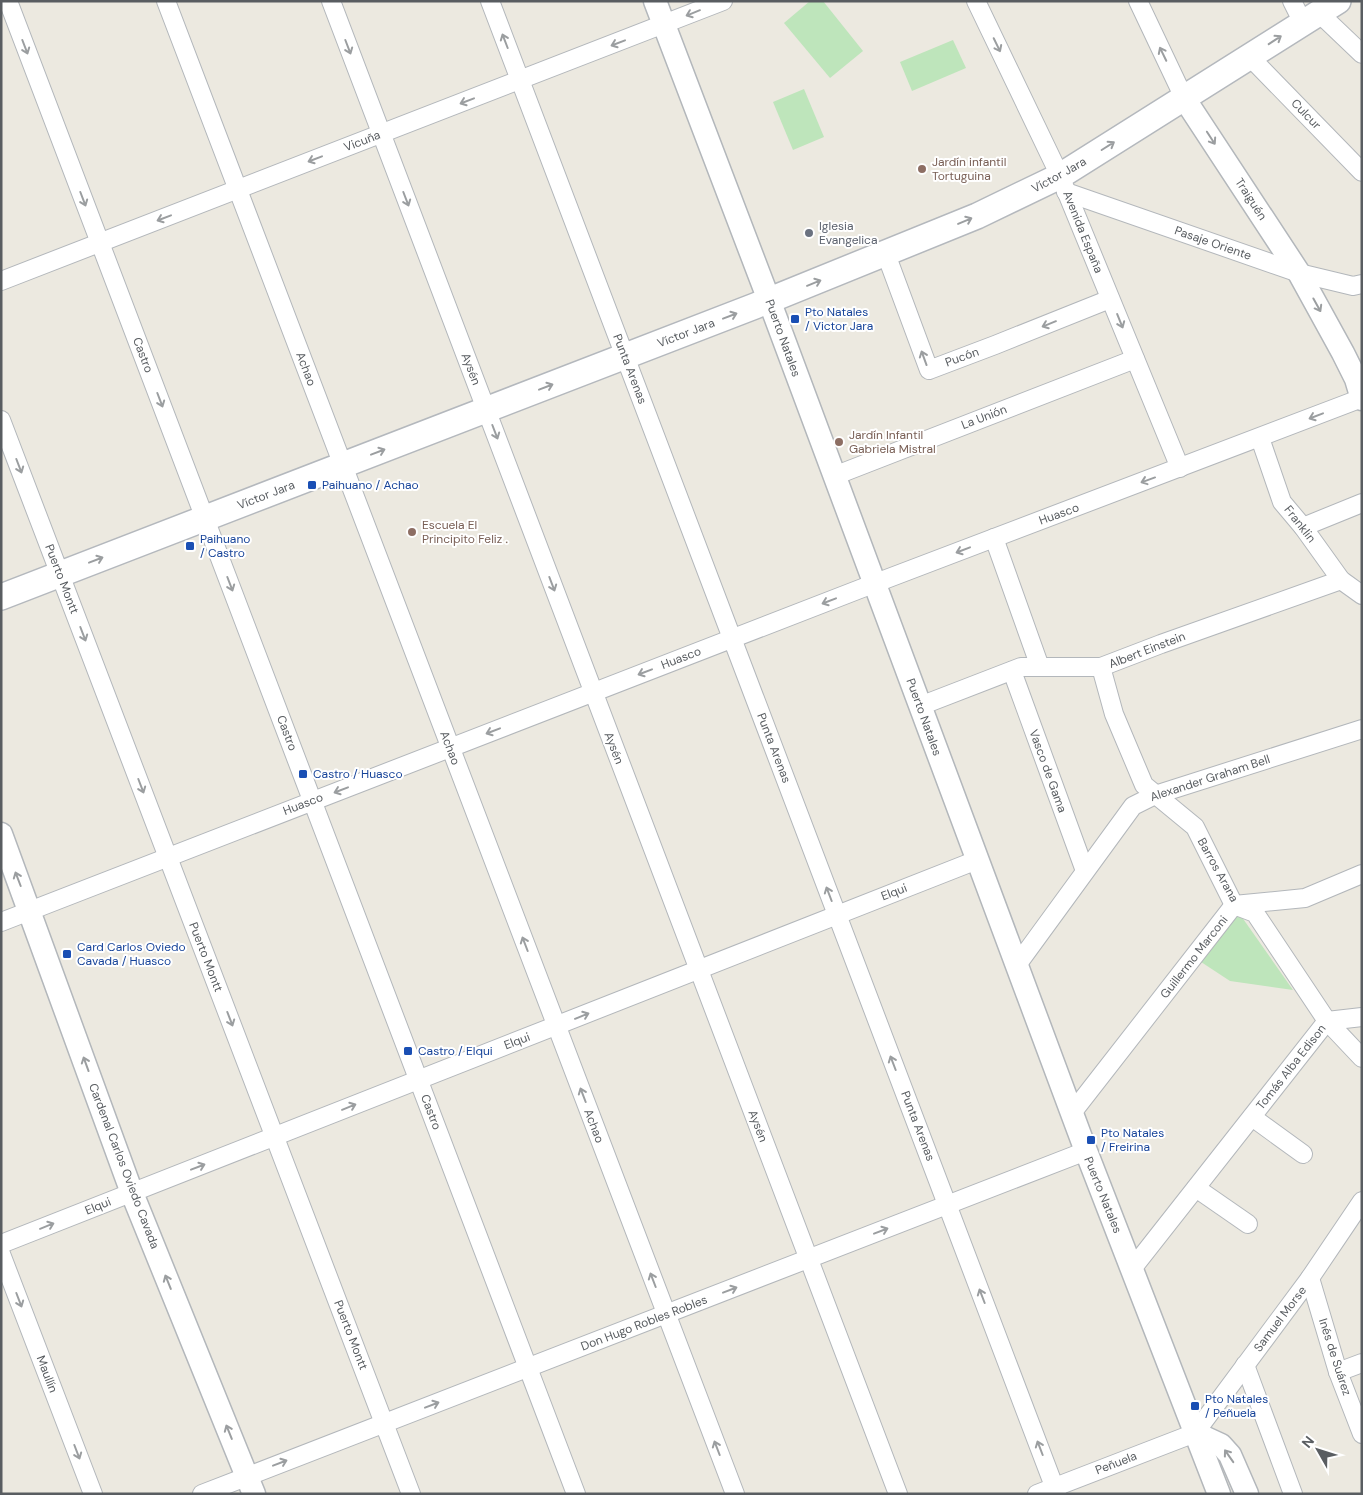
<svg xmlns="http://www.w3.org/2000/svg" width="1363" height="1495" viewBox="0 0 1363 1495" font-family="'DM Sans',sans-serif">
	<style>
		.green { fill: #bee5bb }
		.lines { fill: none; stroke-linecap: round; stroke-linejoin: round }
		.minor-casing { stroke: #b3b7bb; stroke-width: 20 }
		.tertiary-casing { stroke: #b3b7bb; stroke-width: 25 }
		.secondary-casing { stroke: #b4b8bd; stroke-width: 28 }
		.minor { stroke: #fff; stroke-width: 18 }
		.tertiary { stroke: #fff; stroke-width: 22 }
		.secondary { stroke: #fff; stroke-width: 25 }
		.oneway { stroke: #9b9ea0 }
		.education-dot { fill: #8d6e63; stroke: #fff; stroke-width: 2 }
		.worship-dot { fill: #6b7280; stroke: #fff; stroke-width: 2 }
		.transit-dot { fill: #1a4fb4; stroke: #fff; stroke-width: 2 }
		.labels { text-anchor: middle; stroke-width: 4; stroke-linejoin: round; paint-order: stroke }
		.street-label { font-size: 12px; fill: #595d61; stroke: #fff }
		.education-label { font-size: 12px; fill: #785e54; stroke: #fff; text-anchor: start }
		.worship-label { font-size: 12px; fill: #5b616d; stroke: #fff; text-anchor: start }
		.transit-label { font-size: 12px; fill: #164399; stroke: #fff; text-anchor: start }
	</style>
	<rect width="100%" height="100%" fill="#ece9e0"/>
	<g class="green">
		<polygon points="810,1 823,1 863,51 830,78 784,23"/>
		<polygon points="953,40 966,68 912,91 900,62"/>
		<polygon points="804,89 824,137 793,150 773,102"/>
		<polygon points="1239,913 1293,990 1230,981 1198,960"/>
	</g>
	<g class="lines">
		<defs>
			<g id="minor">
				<polyline points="8,1 576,1494"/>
				<polyline points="166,1 735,1494"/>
				<polyline points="331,1 898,1494"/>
				<polyline points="490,1 1057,1494"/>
				<polyline points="976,1 1060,176 1180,468"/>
				<polyline points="1138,1 1184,98"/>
				<polyline points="1292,1 1303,23"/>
				<polyline points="1319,13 1362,54"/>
				<polyline points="1250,57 1362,172"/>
				<polyline points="1066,192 1299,273 1353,286 1362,284"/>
				<polyline points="886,254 929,370 995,345 1110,299"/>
				<polyline points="1,281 723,1"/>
				<polyline points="1,420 411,1494"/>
				<polyline points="1260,438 1282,502 1303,527 1341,580 1362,595"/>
				<polyline points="834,476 1135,359"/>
				<polyline points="1303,527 1362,503"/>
				<polyline points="994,538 1040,667"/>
				<polyline points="1101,667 1114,714 1144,785 1195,827 1234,905 1255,913 1327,1021 1362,1058"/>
				<polyline points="1012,671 1085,871"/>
				<polyline points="920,706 1021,667 1101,667 1161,644 1341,580"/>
				<polyline points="1,922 860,589 1362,398"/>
				<polyline points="1017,965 1133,806 1155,795 1362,729"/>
				<polyline points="1072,1113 1234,905 1305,898 1362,874"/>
				<polyline points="1252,1117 1303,1154"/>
				<polyline points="1196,1188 1248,1224"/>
				<polyline points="1,1244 977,860"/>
				<polyline points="1,1254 93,1494"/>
				<polyline points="1132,1269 1327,1021 1362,1017"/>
				<polyline points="1310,1278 1338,1372 1362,1434"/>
				<polyline points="1245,1365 1293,1494"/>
				<polyline points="1338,1372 1362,1363"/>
				<polyline points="202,1494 1086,1151"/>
				<polyline points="1037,1494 1195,1433 1310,1278 1362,1201"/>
			</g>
			<g id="tertiary">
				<polyline points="655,1 775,316 1086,1151 1219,1494"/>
				<polyline points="1184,98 1299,273 1343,353 1356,379 1362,399"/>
				<polyline points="1,834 132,1193 254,1494"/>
				<polyline points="1195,1433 1221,1445 1230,1455 1247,1494"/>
			</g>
			<polyline id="secondary" points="1,597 755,306 977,216 1060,176 1338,1"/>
		</defs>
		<use href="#minor" class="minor-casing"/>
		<use href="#tertiary" class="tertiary-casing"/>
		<use href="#secondary" class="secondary-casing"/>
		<use href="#minor" class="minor"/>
		<use href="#tertiary" class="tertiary"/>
		<use href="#secondary" class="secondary"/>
	</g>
	<defs><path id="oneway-shaft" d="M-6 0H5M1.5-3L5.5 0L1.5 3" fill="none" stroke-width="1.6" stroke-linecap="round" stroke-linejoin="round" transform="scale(1.25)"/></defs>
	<g class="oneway">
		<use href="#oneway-shaft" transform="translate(693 13) rotate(158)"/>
		<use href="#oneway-shaft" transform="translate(1275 40) rotate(-33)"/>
		<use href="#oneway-shaft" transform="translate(505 41) rotate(-111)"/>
		<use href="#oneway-shaft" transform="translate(618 43) rotate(159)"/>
		<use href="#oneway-shaft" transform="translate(997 45) rotate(64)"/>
		<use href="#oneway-shaft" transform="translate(25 47) rotate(69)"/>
		<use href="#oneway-shaft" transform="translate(348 47) rotate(69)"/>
		<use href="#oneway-shaft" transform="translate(1163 54) rotate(-116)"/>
		<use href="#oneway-shaft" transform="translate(467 101) rotate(159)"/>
		<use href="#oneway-shaft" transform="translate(1211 138) rotate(57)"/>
		<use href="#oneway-shaft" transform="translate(1108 146) rotate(-32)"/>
		<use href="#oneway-shaft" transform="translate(315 159) rotate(159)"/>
		<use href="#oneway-shaft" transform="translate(83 199) rotate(69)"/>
		<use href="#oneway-shaft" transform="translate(406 199) rotate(69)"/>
		<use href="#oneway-shaft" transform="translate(164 218) rotate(159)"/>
		<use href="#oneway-shaft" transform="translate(965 221) rotate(-23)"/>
		<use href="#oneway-shaft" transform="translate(814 283) rotate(-22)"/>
		<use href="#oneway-shaft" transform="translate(1317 305) rotate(61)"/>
		<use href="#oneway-shaft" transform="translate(730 316) rotate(-21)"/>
		<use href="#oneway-shaft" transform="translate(1120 321) rotate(68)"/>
		<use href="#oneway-shaft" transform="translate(1049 324) rotate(158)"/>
		<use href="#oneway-shaft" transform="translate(924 358) rotate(-110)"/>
		<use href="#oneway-shaft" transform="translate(546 387) rotate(-21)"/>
		<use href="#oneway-shaft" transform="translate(160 400) rotate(69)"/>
		<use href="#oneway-shaft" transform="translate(1316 416) rotate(159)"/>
		<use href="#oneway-shaft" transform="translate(495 432) rotate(69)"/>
		<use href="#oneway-shaft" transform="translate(378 452) rotate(-21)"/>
		<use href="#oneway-shaft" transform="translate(19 466) rotate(69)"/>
		<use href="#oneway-shaft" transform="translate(1148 480) rotate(160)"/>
		<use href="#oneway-shaft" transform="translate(963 550) rotate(159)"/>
		<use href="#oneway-shaft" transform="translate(96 560) rotate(-21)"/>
		<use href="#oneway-shaft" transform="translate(230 584) rotate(69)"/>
		<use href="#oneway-shaft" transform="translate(552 584) rotate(69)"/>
		<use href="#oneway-shaft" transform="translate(829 601) rotate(159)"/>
		<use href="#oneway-shaft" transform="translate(83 634) rotate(69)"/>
		<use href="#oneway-shaft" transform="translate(645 672) rotate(159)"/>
		<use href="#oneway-shaft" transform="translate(493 731) rotate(159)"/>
		<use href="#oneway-shaft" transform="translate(141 786) rotate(69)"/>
		<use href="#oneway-shaft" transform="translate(341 790) rotate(159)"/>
		<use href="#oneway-shaft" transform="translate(18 879) rotate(-111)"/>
		<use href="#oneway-shaft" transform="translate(829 894) rotate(-111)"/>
		<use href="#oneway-shaft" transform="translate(525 944) rotate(-111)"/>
		<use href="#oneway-shaft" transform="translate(582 1016) rotate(-22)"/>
		<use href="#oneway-shaft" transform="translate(230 1019) rotate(69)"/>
		<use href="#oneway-shaft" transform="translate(893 1063) rotate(-111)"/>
		<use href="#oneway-shaft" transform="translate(86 1064) rotate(-110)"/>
		<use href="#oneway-shaft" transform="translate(583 1095) rotate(-111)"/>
		<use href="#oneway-shaft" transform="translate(349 1107) rotate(-22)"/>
		<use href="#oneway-shaft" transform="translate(198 1167) rotate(-21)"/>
		<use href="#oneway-shaft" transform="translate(47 1226) rotate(-22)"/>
		<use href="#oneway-shaft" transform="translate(881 1231) rotate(-21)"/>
		<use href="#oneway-shaft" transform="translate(653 1280) rotate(-111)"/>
		<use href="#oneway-shaft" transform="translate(168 1282) rotate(-112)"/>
		<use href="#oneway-shaft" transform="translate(730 1290) rotate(-21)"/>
		<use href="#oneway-shaft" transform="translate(982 1296) rotate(-111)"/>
		<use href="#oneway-shaft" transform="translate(19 1300) rotate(69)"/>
		<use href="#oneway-shaft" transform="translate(432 1405) rotate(-21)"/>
		<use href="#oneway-shaft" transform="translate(229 1432) rotate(-112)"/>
		<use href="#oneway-shaft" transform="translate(717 1448) rotate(-111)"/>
		<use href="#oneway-shaft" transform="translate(1040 1448) rotate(-111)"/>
		<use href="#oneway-shaft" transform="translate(77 1452) rotate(69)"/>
		<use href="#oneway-shaft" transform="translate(1229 1456) rotate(-125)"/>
		<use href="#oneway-shaft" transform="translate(280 1463) rotate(-21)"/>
	</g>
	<g class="education-dot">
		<circle cx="922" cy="169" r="5"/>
		<circle cx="839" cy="442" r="5"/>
		<circle cx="412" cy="532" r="5"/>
	</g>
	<circle class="worship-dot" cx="809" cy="233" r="5"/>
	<g class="transit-dot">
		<rect x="790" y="314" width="10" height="10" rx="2.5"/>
		<rect x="307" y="480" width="10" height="10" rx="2.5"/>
		<rect x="185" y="541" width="10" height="10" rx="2.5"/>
		<rect x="298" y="769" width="10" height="10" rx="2.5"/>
		<rect x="62" y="949" width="10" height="10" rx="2.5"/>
		<rect x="403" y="1046" width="10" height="10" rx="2.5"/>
		<rect x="1086" y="1135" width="10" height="10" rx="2.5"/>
		<rect x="1190" y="1401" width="10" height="10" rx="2.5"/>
	</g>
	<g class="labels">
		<g class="street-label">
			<text transform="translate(1306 114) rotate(46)" y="4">Culcur</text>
			<text transform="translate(362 141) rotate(-21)" y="4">Vicuña</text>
			<text transform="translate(1059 175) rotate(-29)" y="4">Víctor Jara</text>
			<text transform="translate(1251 199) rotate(57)" y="4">Traiguén</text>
			<text transform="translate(1083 232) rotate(68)" y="4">Avenida España</text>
			<text transform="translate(1213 243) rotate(19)" y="4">Pasaje Oriente</text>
			<text transform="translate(686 333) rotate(-21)" y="4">Víctor Jara</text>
			<text transform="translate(783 338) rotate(70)" y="4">Puerto Natales</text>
			<text transform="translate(143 355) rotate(69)" y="4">Castro</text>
			<text transform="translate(962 357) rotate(-20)" y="4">Pucón</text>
			<text transform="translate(306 369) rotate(69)" y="4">Achao</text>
			<text transform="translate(471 369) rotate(69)" y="4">Aysén</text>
			<text transform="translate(630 369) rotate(69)" y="4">Punta Arenas</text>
			<text transform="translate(984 417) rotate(-21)" y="4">La Unión</text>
			<text transform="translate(266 495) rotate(-21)" y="4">Víctor Jara</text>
			<text transform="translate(1059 514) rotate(-20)" y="4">Huasco</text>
			<text transform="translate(1300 524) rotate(52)" y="4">Franklin</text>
			<text transform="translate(62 579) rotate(69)" y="4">Puerto Montt</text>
			<text transform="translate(1147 650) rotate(-21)" y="4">Albert Einstein</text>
			<text transform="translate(681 658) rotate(-21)" y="4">Huasco</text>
			<text transform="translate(924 717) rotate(70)" y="4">Puerto Natales</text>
			<text transform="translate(287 733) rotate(69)" y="4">Castro</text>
			<text transform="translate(450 748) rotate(69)" y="4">Achao</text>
			<text transform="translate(614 748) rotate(69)" y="4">Aysén</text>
			<text transform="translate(774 748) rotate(69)" y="4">Punta Arenas</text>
			<text transform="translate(1048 771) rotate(70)" y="4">Vasco de Gama</text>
			<text transform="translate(1210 778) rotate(-18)" y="4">Alexander Graham Bell</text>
			<text transform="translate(303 804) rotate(-21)" y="4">Huasco</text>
			<text transform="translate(1218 870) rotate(61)" y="4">Barros Arana</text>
			<text transform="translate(894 892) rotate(-21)" y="4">Elqui</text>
			<text transform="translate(206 957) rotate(69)" y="4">Puerto Montt</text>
			<text transform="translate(1194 957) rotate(-52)" y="4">Guillermo Marconi</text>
			<text transform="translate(517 1041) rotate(-21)" y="4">Elqui</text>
			<text transform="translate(1291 1067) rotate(-52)" y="4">Tomás Alba Edison</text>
			<text transform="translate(431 1112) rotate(69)" y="4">Castro</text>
			<text transform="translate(594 1126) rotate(69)" y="4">Achao</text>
			<text transform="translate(758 1126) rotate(69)" y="4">Aysén</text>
			<text transform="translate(918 1126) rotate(69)" y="4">Punta Arenas</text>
			<text transform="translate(124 1166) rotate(69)" y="4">Cardenal Carlos Oviedo Cavada</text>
			<text transform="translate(1103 1195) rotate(68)" y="4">Puerto Natales</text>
			<text transform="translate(98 1206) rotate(-22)" y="4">Elqui</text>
			<text transform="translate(1280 1319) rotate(-53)" y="4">Samuel Morse</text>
			<text transform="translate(644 1323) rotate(-21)" y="4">Don Hugo Robles Robles</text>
			<text transform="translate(351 1335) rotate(69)" y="4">Puerto Montt</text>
			<text transform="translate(1335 1357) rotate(72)" y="4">Inés de Suárez</text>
			<text transform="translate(47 1374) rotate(69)" y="4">Maullín</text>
			<text transform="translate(1116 1463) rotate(-21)" y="4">Peñuela</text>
		</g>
		<g class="education-label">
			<text x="932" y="166">Jardín infantil<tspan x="932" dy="14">Tortuguina</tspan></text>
			<text x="849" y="439">Jardín Infantil<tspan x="849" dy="14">Gabriela Mistral</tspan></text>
			<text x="422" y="529">Escuela El<tspan x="422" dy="14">Principito Feliz .</tspan></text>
		</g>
		<g class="worship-label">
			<text x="819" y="230">Iglesia<tspan x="819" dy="14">Evangelica</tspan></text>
		</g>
		<g class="transit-label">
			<text x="805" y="316">Pto Natales<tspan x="805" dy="14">/ Victor Jara</tspan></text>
			<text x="322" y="489">Paihuano / Achao</text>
			<text x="200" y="543">Paihuano<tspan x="200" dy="14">/ Castro</tspan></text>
			<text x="313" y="778">Castro / Huasco</text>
			<text x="77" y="951">Card Carlos Oviedo<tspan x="77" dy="14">Cavada / Huasco</tspan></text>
			<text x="418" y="1055">Castro / Elqui</text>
			<text x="1101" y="1137">Pto Natales<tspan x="1101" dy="14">/ Freirina</tspan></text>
			<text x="1205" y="1403">Pto Natales<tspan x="1205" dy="14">/ Peñuela</tspan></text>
		</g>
	</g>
	<rect width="1363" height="1495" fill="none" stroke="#595d61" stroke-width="5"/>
	<g transform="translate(1318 1450) rotate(309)" stroke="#ffffff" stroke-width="4" paint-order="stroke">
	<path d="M0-4L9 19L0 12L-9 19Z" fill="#595d61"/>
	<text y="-8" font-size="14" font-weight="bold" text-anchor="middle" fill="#595d61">N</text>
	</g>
</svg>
